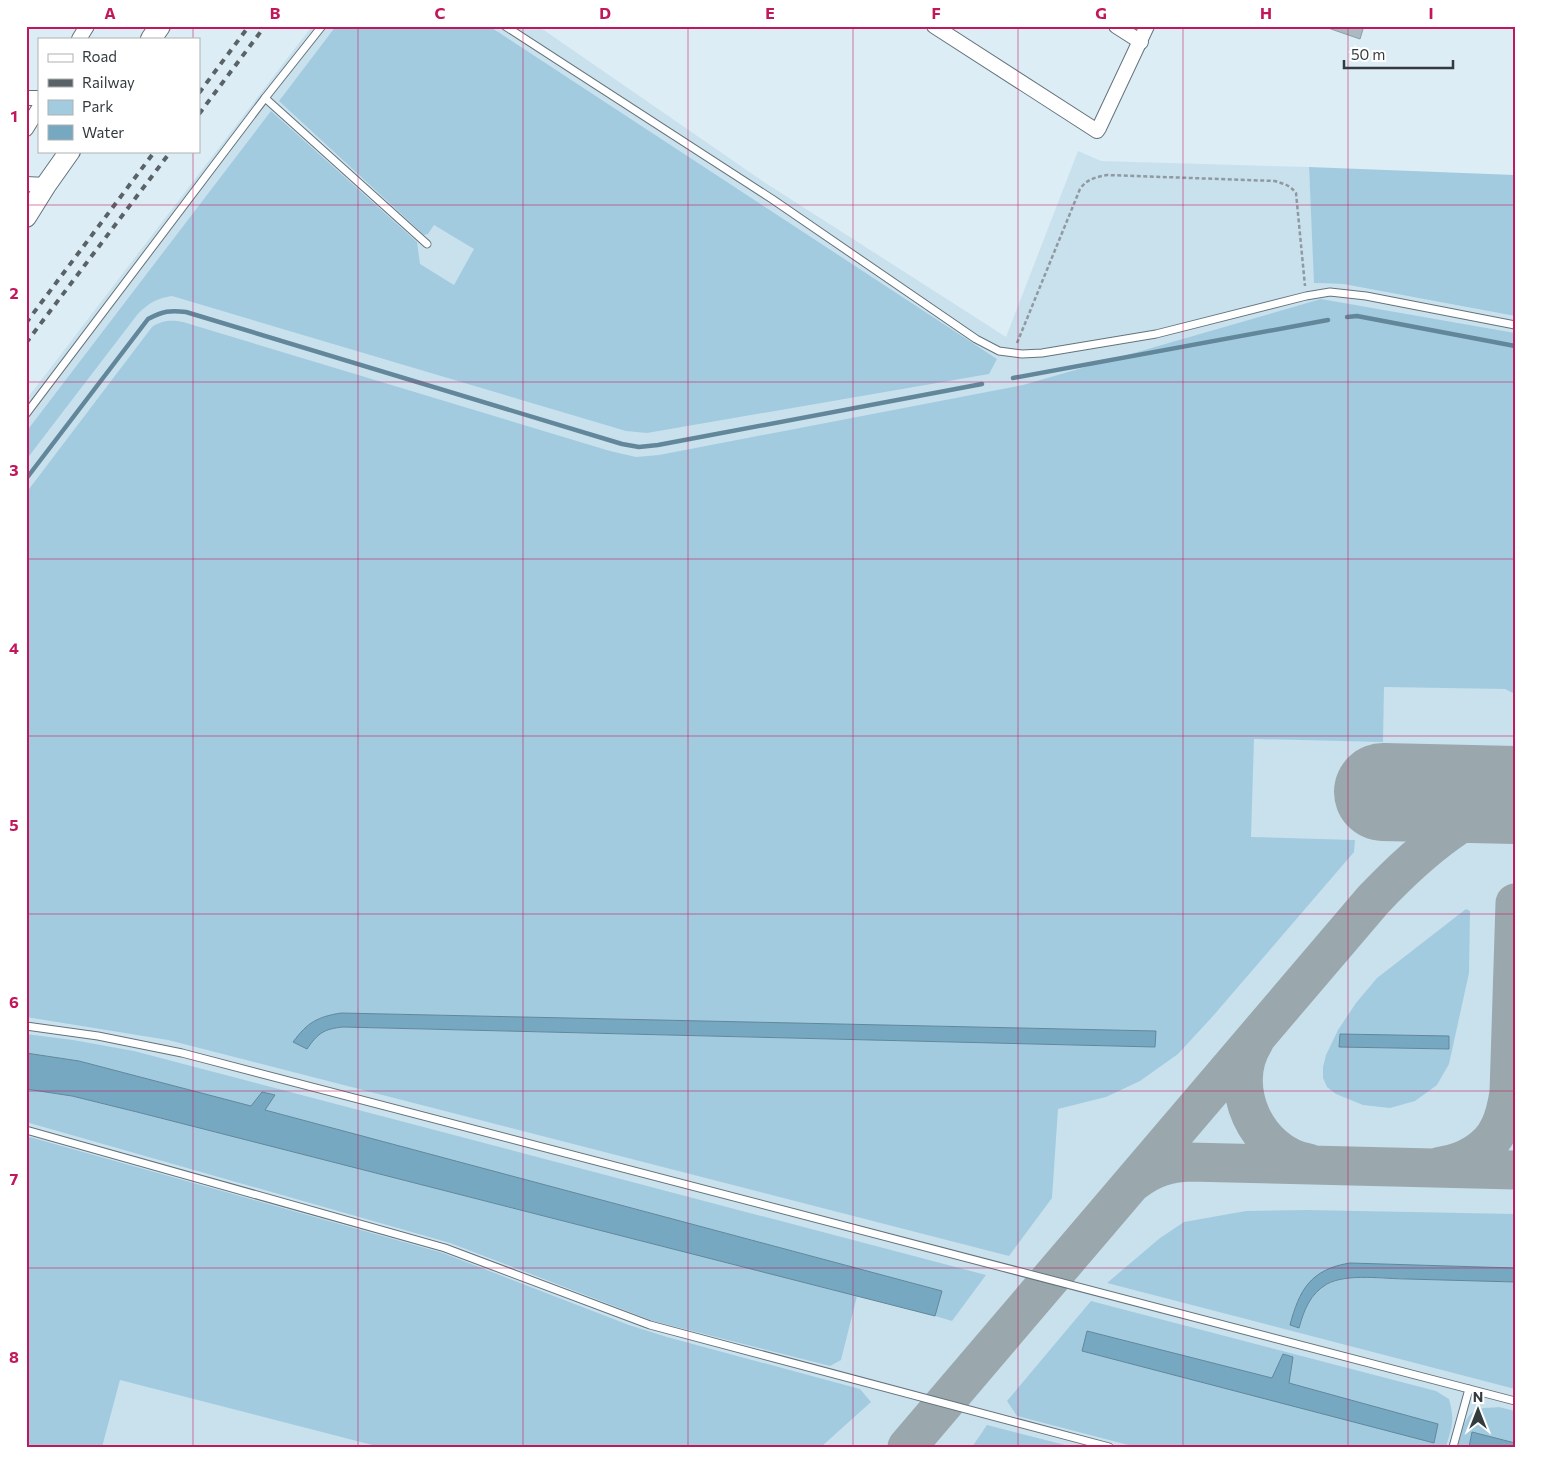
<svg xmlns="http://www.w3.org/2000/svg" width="1541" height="1473" viewBox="0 0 1541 1473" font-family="Commissioner,sans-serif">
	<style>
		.built { fill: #c9e1ed }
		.green { fill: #a3cbe0; fill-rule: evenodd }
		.water { fill: #76a8c2; stroke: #62879a }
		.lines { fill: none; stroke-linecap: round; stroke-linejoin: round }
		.stream { stroke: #62879a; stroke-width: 4.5 }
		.taxiway { stroke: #9aa8ae; stroke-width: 39 }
		.runway { stroke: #9aa8ae; stroke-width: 98 }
		.building { fill: #aab9c2; stroke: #8e9ea6 }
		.lane-casing { stroke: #64737b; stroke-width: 9 }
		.street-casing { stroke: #64737b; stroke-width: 16 }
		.secondary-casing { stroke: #64737b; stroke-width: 22 }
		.path { stroke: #8e9aa0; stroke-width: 2.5; stroke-dasharray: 4 2.5; stroke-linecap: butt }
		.lane { stroke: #fff; stroke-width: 7 }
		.street { stroke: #fff; stroke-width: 14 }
		.secondary { stroke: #fff; stroke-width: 20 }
		.rail { stroke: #596266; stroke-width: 4; stroke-dasharray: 6 6; stroke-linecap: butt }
		.grid { fill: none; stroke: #c2185b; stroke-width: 1; stroke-opacity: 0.55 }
		.neatline { fill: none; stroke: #c2185b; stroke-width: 2 }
		.grid-label { font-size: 16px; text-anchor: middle; font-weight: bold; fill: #c2185b }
	</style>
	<rect width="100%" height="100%" fill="#dcedf6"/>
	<polygon class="built" points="312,26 538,26 761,180 1006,337 1078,151 1101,161 1309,167 1315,283 1343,284 1515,316 1515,1447 26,1447 26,400"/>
	<g class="green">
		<path d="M336,26H489L997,359L989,374L647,433L626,431L172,296C155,299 149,303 137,315L26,460V432L271,111L417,242L420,264L454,285L474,249L434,225L428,234L424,235L279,101Z"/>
		<polygon points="1309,167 1515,175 1515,316 1343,284 1314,283"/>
		<path d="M1321,299L1515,333V694L1505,689L1384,687L1383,742L1254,739L1251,837L1355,840L1354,852L1213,1016L1178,1054L1140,1081L1106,1097L1058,1109L1052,1198L1009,1256L168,1040L26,1017V493L152,327C163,320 171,320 183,322L610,451L636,457L659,455L1023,385ZM341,1013L1156,1031V1032L1155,1047L343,1027C331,1028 324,1031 314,1038L317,1019Z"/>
		<path d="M1466,909L1470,911L1469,973L1449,1064L1437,1085L1415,1101L1390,1108L1363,1105L1336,1094L1327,1087L1323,1078V1067L1326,1055L1338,1030L1356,1003L1377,978ZM1340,1034L1449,1037V1049L1339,1047Z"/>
		<polygon points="26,1034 73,1040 134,1051 986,1275 952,1321 935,1316 942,1291 265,1110 275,1095 251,1106 79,1061 26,1053"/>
		<polygon points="26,1089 72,1096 137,1112 857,1296 841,1360 830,1366 653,1321 450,1243 26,1122"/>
		<polygon points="26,1136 443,1253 629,1325 667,1337 860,1389 871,1402 821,1447 380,1447 120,1380 102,1447 26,1447"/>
		<path d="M1307,1210L1515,1214V1268L1350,1263L1300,1295L1294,1309L1290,1325L1299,1328C1304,1310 1311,1293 1328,1284C1348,1273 1385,1279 1407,1279C1443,1280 1479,1281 1515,1282V1389L1107,1283L1160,1238L1184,1222L1246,1211Z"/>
		<path d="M1091,1301L1436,1391L1449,1399C1455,1421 1452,1426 1446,1447H1136L1017,1416L1007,1401ZM1087,1331L1272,1378L1293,1357L1289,1383L1438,1424L1434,1442L1082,1351Z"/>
		<path d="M1499,1407L1515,1411V1443L1472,1432L1469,1447H1458C1462,1433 1463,1415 1479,1409C1485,1407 1493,1408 1499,1407Z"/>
		<polygon points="987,1425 1073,1447 972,1447"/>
	</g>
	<g class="water">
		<path d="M341,1013L1156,1031L1155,1047L343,1027C324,1029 318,1033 307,1049L293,1042C308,1022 317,1017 341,1013Z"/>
		<polygon points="1340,1034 1449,1036 1449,1049 1339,1047"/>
		<polygon points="26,1053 79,1061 251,1106 262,1092 275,1095 265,1110 942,1291 935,1316 137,1112 72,1096 26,1089"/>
		<path d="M1350,1263L1515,1268V1282C1479,1281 1443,1280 1407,1279C1385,1279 1347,1273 1327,1284C1310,1294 1304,1310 1299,1328L1290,1325C1299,1290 1311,1269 1350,1263Z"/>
		<polygon points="1087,1331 1272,1378 1283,1354 1293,1357 1289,1383 1438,1424 1434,1443 1082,1351"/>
		<polygon points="1472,1432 1515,1443 1515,1447 1469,1447"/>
	</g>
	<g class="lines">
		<g class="stream">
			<polyline points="1347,317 1357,316 1515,346"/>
			<polyline points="1013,378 1328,320"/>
			<path d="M26,479L148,319C163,311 170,310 186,312L622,444L639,447L658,445L982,384"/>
		</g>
		<g class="taxiway">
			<path d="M1254,1042C1226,1087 1256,1153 1308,1163"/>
			<path d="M1441,1166C1464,1163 1490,1149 1499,1128C1505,1117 1507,1105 1509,1093L1515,903"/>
			<path d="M1135,1181C1152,1168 1168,1163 1189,1162L1515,1170"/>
			<path d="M907,1447L1373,900C1408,863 1463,811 1515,800"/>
		</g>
		<polyline class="runway" points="1383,792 1515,795"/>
	</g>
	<polygon class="building" points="1329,26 1364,26 1360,39 1328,28"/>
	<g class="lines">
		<defs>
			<g id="lane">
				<polyline points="505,26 772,199 976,339 999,351 1022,354 1042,353 1156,334 1306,296 1330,292 1366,296 1515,325"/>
				<polyline points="265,98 427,244"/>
				<polyline points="26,414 265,98 322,26"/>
				<polyline points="26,1026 98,1036 182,1053 1515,1401"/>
				<polyline points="26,1130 445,1248 650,1325 1109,1447"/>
				<polyline points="1453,1447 1469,1389"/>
			</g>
			<g id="street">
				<polyline points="934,26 1097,131 1099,128 1147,26"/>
				<polyline points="1116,26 1141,42"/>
				<polyline points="79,39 87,26"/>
				<polyline points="26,98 39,98"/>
				<polyline points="26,129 39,108"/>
				<polyline points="26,184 46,185"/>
			</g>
			<g id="secondary">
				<polyline points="151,39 160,26"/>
				<polyline points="26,217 46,185 70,151"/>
			</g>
		</defs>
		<use href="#lane" class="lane-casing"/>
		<use href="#street" class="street-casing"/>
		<use href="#secondary" class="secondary-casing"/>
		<path class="path" d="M1017,343L1080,189C1087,179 1096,177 1107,175L1275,181C1284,184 1290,185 1296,193L1305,286"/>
		<use href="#lane" class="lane"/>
		<use href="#street" class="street"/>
		<use href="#secondary" class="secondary"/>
		<g class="rail">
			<polyline points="199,93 249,26"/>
			<polyline points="199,114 265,26"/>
			<polyline points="26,323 155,151"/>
			<polyline points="26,343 171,151"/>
		</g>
	</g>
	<path class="grid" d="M193,26V39M358,26V1447M523,26V1447M688,26V1447M853,26V1447M1018,26V1447M1183,26V1447M1348,26V1447M193,151V1447M26,205H1515M26,382H1515M26,559H1515M26,736H1515M26,914H1515M26,1091H1515M26,1268H1515"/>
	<rect width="1541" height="1473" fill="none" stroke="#ffffff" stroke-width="55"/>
	<rect x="38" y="38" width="162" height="115" fill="#ffffff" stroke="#aeb1b2"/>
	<rect x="48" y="54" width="25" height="8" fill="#ffffff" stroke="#aeb1b2"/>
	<text x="82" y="62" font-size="15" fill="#343b3e">Road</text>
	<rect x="48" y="79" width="25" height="8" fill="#596266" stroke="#aeb1b2"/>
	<text x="82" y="88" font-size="15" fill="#343b3e">Railway</text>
	<rect x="48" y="100" width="25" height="15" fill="#a3cbe0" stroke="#aeb1b2"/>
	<text x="82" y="112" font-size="15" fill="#343b3e">Park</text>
	<rect x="48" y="125" width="25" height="15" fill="#76a8c2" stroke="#aeb1b2"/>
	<text x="82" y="138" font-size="15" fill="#343b3e">Water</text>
	<g transform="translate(1478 1410)" stroke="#ffffff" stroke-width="4" paint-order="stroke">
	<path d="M0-4L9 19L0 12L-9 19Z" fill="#343b3e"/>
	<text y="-8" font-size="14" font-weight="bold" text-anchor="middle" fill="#343b3e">N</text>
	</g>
	<path d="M1344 60v8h109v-8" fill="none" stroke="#343b3e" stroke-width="2.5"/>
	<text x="1351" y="60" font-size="15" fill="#343b3e" stroke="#ffffff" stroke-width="4" paint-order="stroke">50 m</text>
	<rect x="28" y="28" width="1486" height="1418" class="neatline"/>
	<g class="grid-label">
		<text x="110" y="19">A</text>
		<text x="275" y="19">B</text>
		<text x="440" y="19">C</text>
		<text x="605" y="19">D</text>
		<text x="770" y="19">E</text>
		<text x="936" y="19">F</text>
		<text x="1101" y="19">G</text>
		<text x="1266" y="19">H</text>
		<text x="1431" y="19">I</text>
		<text x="14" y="122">1</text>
		<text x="14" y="299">2</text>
		<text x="14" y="476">3</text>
		<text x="14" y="654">4</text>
		<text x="14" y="831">5</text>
		<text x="14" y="1008">6</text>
		<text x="14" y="1185">7</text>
		<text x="14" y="1363">8</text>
	</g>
</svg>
